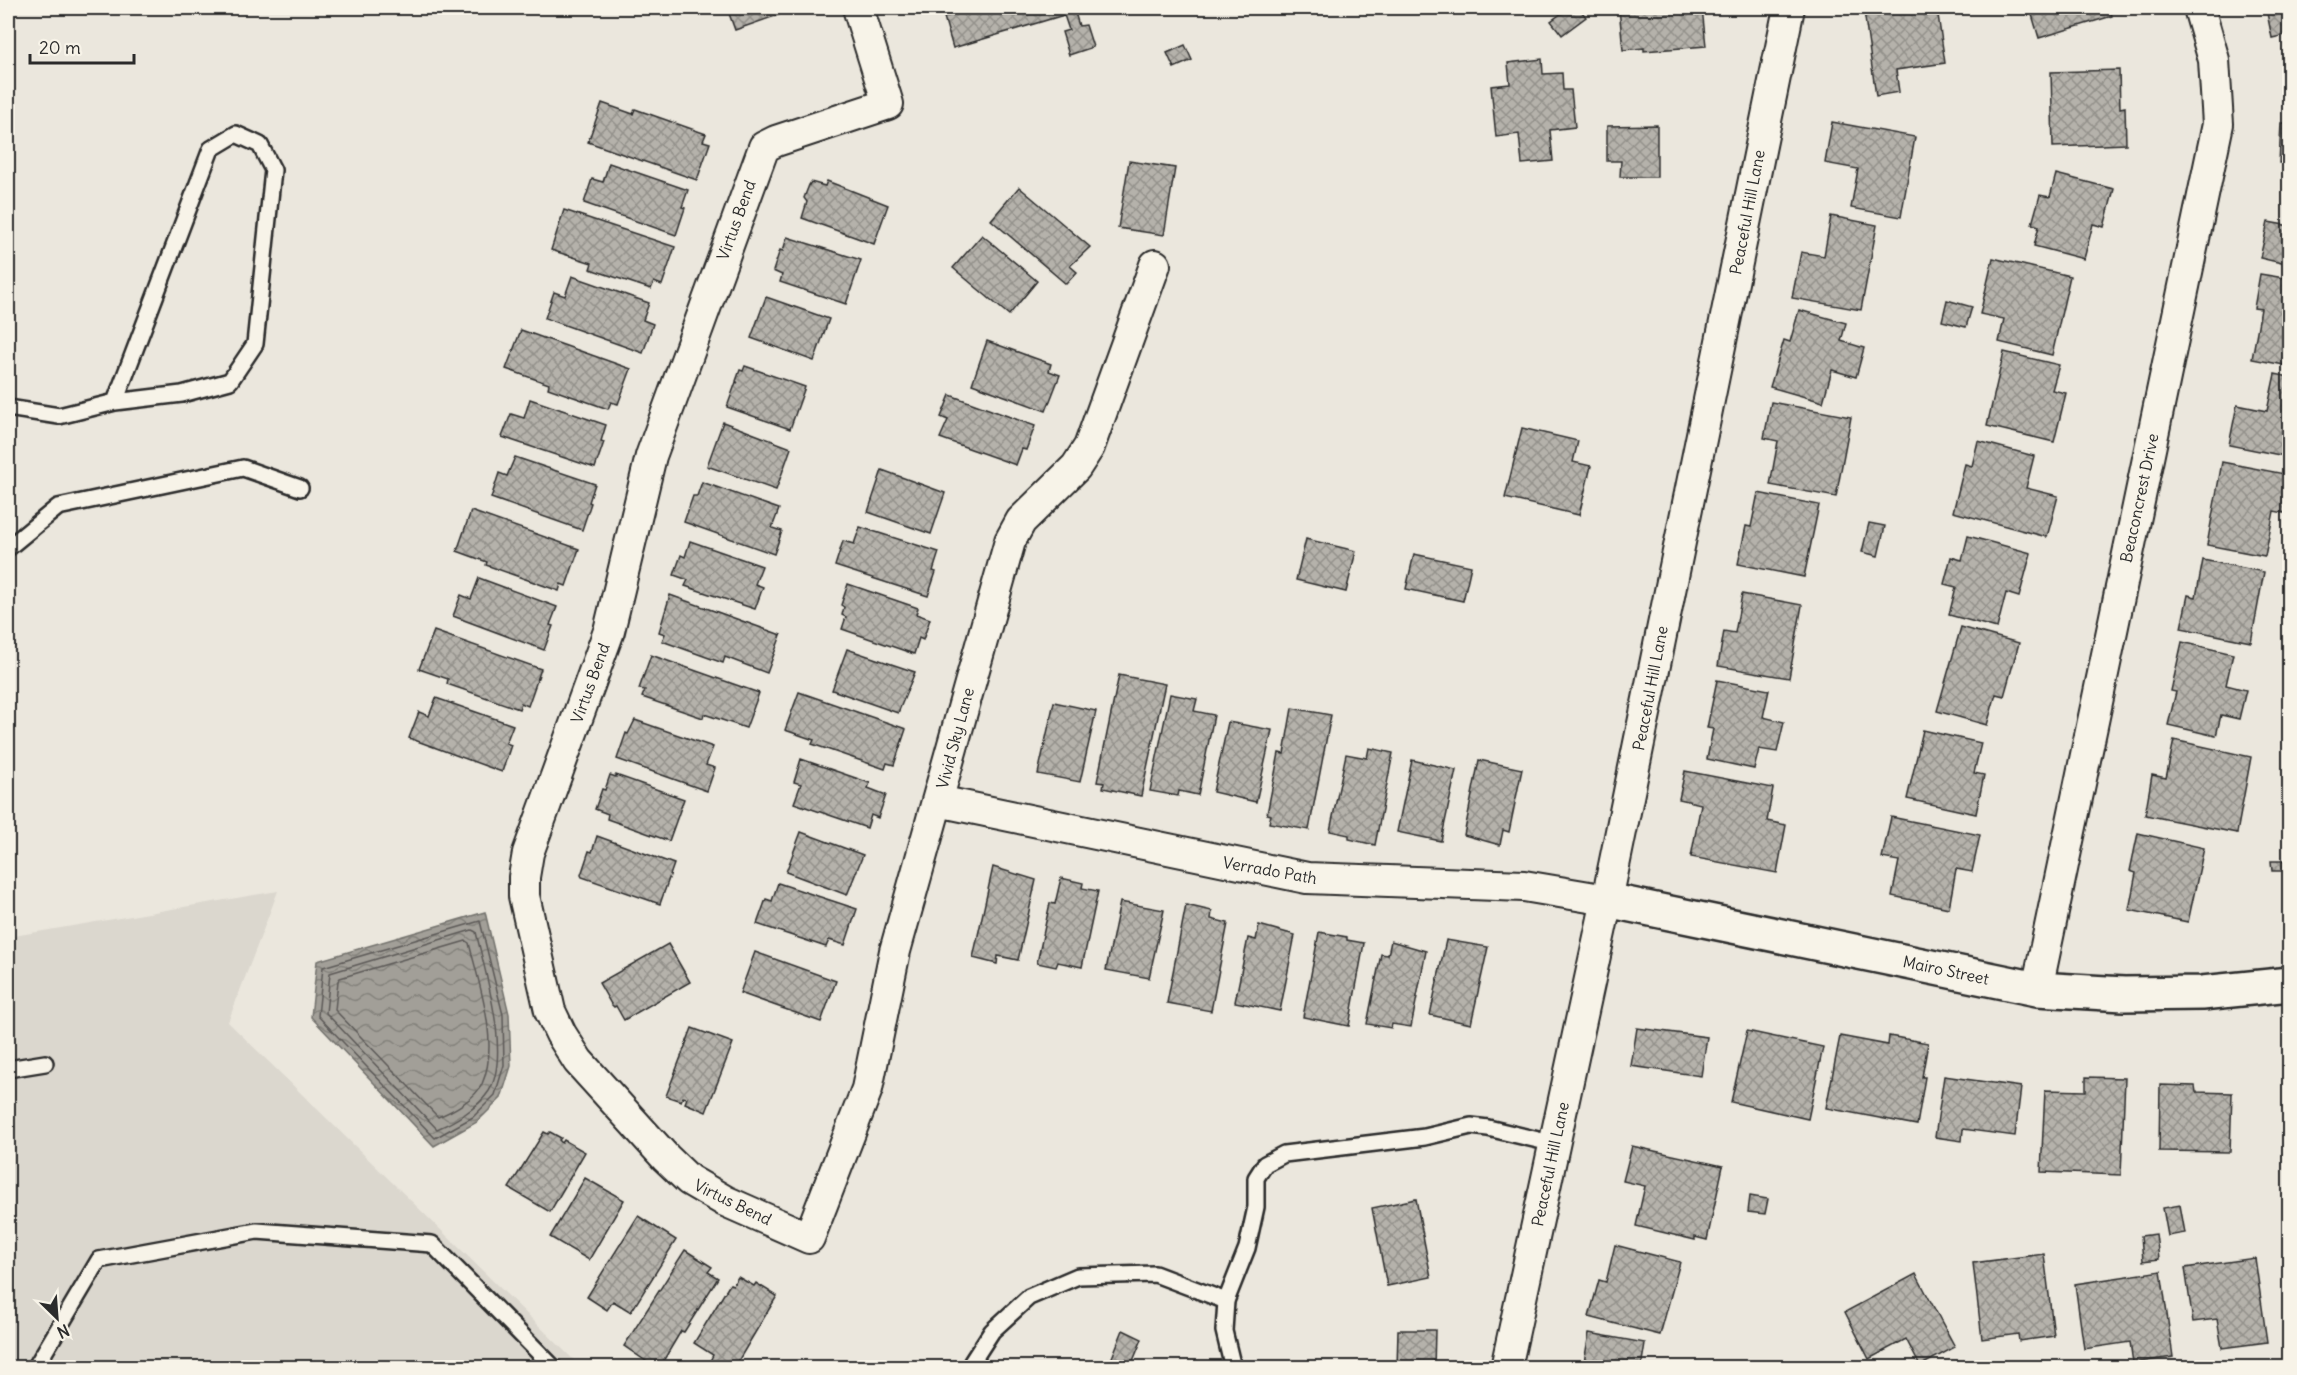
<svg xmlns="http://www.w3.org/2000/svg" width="2297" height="1375" viewBox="0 0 2297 1375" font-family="Delius,sans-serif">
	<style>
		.built { fill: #dbd7ce }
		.water { fill: url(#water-waves); stroke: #72716c; stroke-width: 1.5 }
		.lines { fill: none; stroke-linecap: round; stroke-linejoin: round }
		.shore { stroke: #5b5957; stroke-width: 1.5 }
		.building { fill: url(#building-cross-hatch); stroke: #2b2b2b; stroke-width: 1.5 }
		.lane-casing { stroke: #2b2b2b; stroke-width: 20 }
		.street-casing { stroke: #2b2b2b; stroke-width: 34 }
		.secondary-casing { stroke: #2b2b2b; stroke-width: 38 }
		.lane { stroke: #f7f3e8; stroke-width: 15 }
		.street { stroke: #f7f3e8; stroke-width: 30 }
		.secondary { stroke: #f7f3e8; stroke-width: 33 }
		.labels { text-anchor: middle; stroke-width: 5; stroke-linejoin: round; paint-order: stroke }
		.street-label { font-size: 16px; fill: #2b2b2b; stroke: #f7f3e8 }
	</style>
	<defs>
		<pattern id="water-waves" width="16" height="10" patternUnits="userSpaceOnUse" patternTransform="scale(1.5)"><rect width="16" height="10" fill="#a29f98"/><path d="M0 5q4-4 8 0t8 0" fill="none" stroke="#84827c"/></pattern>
		<pattern id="building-cross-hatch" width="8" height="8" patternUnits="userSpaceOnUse" patternTransform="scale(1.5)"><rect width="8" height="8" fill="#b5b2ab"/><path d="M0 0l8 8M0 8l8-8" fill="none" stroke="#93918b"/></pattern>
	</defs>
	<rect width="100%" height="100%" fill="#ebe7dd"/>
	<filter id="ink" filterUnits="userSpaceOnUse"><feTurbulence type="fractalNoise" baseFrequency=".0167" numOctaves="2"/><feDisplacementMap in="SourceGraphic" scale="12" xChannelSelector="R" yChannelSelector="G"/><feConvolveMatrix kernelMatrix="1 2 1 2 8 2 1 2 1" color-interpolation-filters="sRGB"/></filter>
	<g filter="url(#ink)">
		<polygon class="built" points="278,891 228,1022 581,1367 8,1368 8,937"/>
		<polygon class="water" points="485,912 509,1014 511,1066 501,1098 477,1122 434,1146 311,1017 317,961"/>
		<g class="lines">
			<g class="shore">
				<polygon points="480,921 503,1015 504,1065 495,1095 473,1117 435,1138 318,1016 323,967"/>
				<path d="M472,930L476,932C485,972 511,1055 489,1091C478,1108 454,1122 437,1129L326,1013L330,973Z"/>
				<path d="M466,941L469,943C479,984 500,1044 482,1084C475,1099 453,1111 438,1117L335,1010L338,981L340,978Z"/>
			</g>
		</g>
		<g class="building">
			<polygon points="727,8 779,8 781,14 735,30"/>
			<polygon points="957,8 1078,8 1074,9 1079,26 1086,25 1093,47 1069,55 1062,32 1069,30 1064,15 953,48 944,17 959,13"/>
			<polygon points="1569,8 1579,8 1586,17 1562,35 1551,21"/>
			<polygon points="1619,8 1702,8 1706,46 1644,51 1644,48 1623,50"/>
			<polygon points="1890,8 1937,8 1945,63 1896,70 1899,92 1876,96 1864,11"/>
			<polygon points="2030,8 2110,8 2112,16 2039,38"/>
			<polygon points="2266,8 2290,8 2290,34 2272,38"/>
			<polygon points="1185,45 1192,60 1174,68 1167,53"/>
			<polygon points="1542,59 1543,74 1562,73 1563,90 1571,90 1575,127 1550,130 1553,161 1522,164 1519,134 1496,137 1491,86 1510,84 1508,63"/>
			<polygon points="2119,70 2120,108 2125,107 2126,144 2053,147 2051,72"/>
			<polygon points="2289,89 2290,163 2279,163 2281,123 2287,123"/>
			<polygon points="602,103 633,114 635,109 706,134 703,141 710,143 697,180 588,142"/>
			<polygon points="1832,122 1915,137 1901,217 1851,208 1858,169 1825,163"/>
			<polygon points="1657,125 1657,177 1620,177 1621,161 1607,161 1607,126"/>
			<polygon points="1129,161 1175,168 1164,235 1118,228"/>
			<polygon points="609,163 688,190 682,207 685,208 676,235 584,203 592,179 603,182"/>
			<polygon points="2056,174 2114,189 2104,227 2093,224 2084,259 2034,246 2039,226 2032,224 2040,195 2050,197"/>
			<polygon points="827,181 888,205 874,244 802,218 807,202 804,198 809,185 811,182 825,186"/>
			<polygon points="1019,187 1090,247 1070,266 1077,272 1066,284 991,220"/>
			<polygon points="564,210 675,247 662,285 654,282 651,289 590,269 592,263 551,250"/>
			<polygon points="1831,216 1877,225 1861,310 1792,298 1801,252 1824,256"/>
			<polygon points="2268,222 2290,226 2290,265 2260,258"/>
			<polygon points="982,235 1037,281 1009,315 953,268"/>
			<polygon points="787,237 861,260 846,304 780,282 782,275 773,271 780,250 783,251"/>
			<polygon points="1993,258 2070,276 2052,355 1999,342 2004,319 1980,314"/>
			<polygon points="2260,274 2290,279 2290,366 2252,359 2261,309 2254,308"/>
			<polygon points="572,276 649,303 643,320 653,324 643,353 545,318 554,292 565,296"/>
			<polygon points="766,297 829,319 814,361 751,338"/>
			<polygon points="1947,300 1972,307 1966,327 1942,321"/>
			<polygon points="1799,310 1846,323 1841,341 1864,348 1856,377 1832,370 1823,402 1770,387 1784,340 1790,342"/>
			<polygon points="521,330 631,369 618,404 611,402 608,409 548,388 549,384 506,369"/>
			<polygon points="987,341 1051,364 1049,371 1060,375 1046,411 972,384"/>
			<polygon points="2004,352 2059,365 2052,390 2066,393 2054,442 1987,426"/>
			<polygon points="745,366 805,387 790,429 727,407 736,382 738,383 736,381 740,370 743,371"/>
			<polygon points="2275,374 2290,377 2290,457 2229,445 2237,405 2267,411"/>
			<polygon points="950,395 1035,426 1026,450 1022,449 1016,465 940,438 948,420 941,417"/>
			<polygon points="530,399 606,425 601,441 604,442 595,468 502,437 511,414 524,418"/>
			<polygon points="1771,402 1851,417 1836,497 1770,485 1778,441 1764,438"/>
			<polygon points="723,422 791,448 776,490 707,466"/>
			<polygon points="1522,428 1578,441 1573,462 1591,466 1579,515 1505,498"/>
			<polygon points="1978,441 2034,456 2026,488 2058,496 2047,537 1953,512 1965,464 1972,466"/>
			<polygon points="515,457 595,484 589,502 591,503 582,530 491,498 499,473 507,476"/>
			<polygon points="2222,462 2290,475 2290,514 2274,511 2265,556 2207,545"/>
			<polygon points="882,470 945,493 931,534 868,512"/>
			<polygon points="702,482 779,509 772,528 782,531 774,554 684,522 693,496 697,496"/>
			<polygon points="1758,493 1819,505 1804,577 1738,564 1746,526 1751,527"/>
			<polygon points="471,511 579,549 566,586 561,584 559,591 486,565 487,562 457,551"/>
			<polygon points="1869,523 1885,526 1878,556 1862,552"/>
			<polygon points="860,527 939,552 933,571 936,572 928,596 835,566 843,541 854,544"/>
			<polygon points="1968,536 2031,553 2019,597 2006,593 1997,628 1949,615 1956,587 1944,584 1951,557 1962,560"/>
			<polygon points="1306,539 1356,551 1346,592 1296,580"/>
			<polygon points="690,541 762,566 755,584 763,587 755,609 685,586 688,580 674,575 681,555 685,557"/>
			<polygon points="1414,554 1471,566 1463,601 1406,589"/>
			<polygon points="2203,560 2264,572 2251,642 2181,628 2188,595 2196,597"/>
			<polygon points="479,578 557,607 550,625 553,626 544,650 453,616 461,595 471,599"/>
			<polygon points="848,584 918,608 916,614 930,619 923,640 919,638 914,654 842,629 846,617 842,615 844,607 841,605"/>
			<polygon points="1742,594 1802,605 1789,678 1718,666 1724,631 1735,633"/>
			<polygon points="670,595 781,635 767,673 725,657 723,663 662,641 665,634 659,632"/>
			<polygon points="1961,627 2019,643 2004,696 1996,694 1987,725 1937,711"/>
			<polygon points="434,631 541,669 528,706 521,703 519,709 447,684 448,679 419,669"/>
			<polygon points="2182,642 2233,654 2226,685 2246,690 2239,719 2221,715 2216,736 2168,725 2176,692 2171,691"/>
			<polygon points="847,649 915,672 898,713 832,690"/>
			<polygon points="651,655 759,693 746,728 704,714 703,718 642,697 645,690 639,689"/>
			<polygon points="1119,675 1165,684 1141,796 1103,788 1104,783 1097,782"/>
			<polygon points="1717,680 1769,690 1763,717 1784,722 1777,752 1759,749 1754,769 1707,759 1713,729 1707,728"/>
			<polygon points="799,692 906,729 894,765 887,763 885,769 812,744 814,740 785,730"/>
			<polygon points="1170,694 1197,699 1194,711 1214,715 1198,795 1179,791 1178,796 1150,791"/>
			<polygon points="436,698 513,725 506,743 511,745 502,772 409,738 419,712 429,716"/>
			<polygon points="1054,702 1096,711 1080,782 1038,774"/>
			<polygon points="1292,708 1331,715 1309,830 1269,823 1271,815 1267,814 1279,753 1284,754"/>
			<polygon points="635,720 713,747 706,765 715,768 707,791 617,759 626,733 628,734"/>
			<polygon points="1228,722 1272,730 1256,802 1213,792"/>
			<polygon points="1923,730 1981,743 1974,773 1984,775 1976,814 1907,799"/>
			<polygon points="2174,740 2251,757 2237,833 2145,815 2152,775 2166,778"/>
			<polygon points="1369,748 1393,753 1375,845 1349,839 1349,835 1330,831 1346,754 1367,758"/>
			<polygon points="801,759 870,783 868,788 886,795 878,818 871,815 867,828 794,803 801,784 794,782"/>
			<polygon points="1412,760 1456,770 1441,841 1397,832"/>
			<polygon points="1479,760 1522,769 1509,832 1503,830 1500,845 1464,835"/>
			<polygon points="1685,771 1773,788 1767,821 1786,825 1777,873 1691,857 1701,804 1679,799"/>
			<polygon points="610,775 616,777 616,775 684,799 669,841 607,819 608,814 595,809 602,789 605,790"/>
			<polygon points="1891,817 1980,835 1972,872 1956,869 1949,908 1892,896 1899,861 1882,858"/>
			<polygon points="801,832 863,855 847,895 786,872"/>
			<polygon points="2138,833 2204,848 2188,922 2129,910 2136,873 2130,871"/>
			<polygon points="597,836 674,864 660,904 582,877 581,875 589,851 592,852"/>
			<polygon points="2271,861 2284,861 2284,871 2272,871"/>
			<polygon points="993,867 1036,880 1018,960 998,956 997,964 973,958"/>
			<polygon points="1061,878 1083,883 1082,888 1098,891 1082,967 1058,962 1056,967 1037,963 1050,903 1055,904"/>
			<polygon points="778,883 857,909 845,945 829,940 826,947 757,924 766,899 772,901"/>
			<polygon points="1120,902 1164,910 1149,978 1106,970"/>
			<polygon points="1186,905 1212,911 1211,919 1228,923 1211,1011 1167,1003"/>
			<polygon points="1259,925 1295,935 1280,1011 1235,1002 1248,938 1256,940"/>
			<polygon points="1319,932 1347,937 1347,940 1364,943 1349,1026 1303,1017"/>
			<polygon points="1446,940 1488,947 1471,1024 1430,1015"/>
			<polygon points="1391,941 1426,951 1411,1027 1392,1024 1391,1028 1367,1024 1381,954 1388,955"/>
			<polygon points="668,944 690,982 624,1020 616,1006 614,1007 611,1004 599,983"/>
			<polygon points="755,952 836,981 821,1022 740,993"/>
			<polygon points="692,1028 733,1043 706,1112 685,1103 687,1098 683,1097 681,1101 666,1096"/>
			<polygon points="1637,1028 1707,1037 1701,1076 1631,1066"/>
			<polygon points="1747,1031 1823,1047 1808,1119 1731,1102"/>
			<polygon points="1840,1036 1888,1045 1889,1036 1928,1043 1922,1077 1925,1077 1917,1125 1826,1108"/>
			<polygon points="1944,1076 2021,1087 2015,1136 1963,1129 1962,1141 1935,1137"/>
			<polygon points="2086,1077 2125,1078 2121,1175 2041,1172 2045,1090 2086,1091"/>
			<polygon points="2160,1085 2195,1086 2196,1092 2232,1093 2230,1152 2159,1151"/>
			<polygon points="544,1132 548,1134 550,1132 561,1138 559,1140 562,1143 564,1140 585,1152 550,1212 509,1188"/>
			<polygon points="1632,1146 1723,1166 1707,1240 1695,1237 1695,1240 1636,1226 1645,1186 1623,1181"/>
			<polygon points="585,1178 624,1200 589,1260 550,1237"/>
			<polygon points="1750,1196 1768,1199 1765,1214 1748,1212"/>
			<polygon points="1416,1199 1431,1277 1387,1286 1372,1208"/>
			<polygon points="2180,1205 2185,1233 2168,1236 2163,1208"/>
			<polygon points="638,1216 676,1240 631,1312 613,1301 607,1310 587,1297"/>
			<polygon points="2156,1234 2159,1259 2143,1261 2141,1236"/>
			<polygon points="1615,1245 1680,1262 1660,1335 1589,1317 1599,1280 1606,1282"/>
			<polygon points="685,1250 712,1267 708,1272 718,1278 684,1332 681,1331 659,1368 656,1368 624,1346"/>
			<polygon points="2044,1254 2054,1336 2019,1341 2018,1334 1982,1339 1973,1263"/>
			<polygon points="2255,1258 2267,1342 2222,1348 2217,1319 2193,1322 2185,1268"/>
			<polygon points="2161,1271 2173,1357 2133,1363 2130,1342 2084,1349 2075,1284"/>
			<polygon points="1916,1274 1955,1347 1920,1366 1906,1339 1869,1359 1845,1312"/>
			<polygon points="738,1277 754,1286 756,1283 777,1296 734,1368 721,1368 710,1361 713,1355 694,1343 730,1284 733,1285"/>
			<polygon points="1123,1330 1142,1339 1130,1368 1116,1368 1109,1365"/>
			<polygon points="1398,1330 1435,1330 1434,1368 1397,1368"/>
			<polygon points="1589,1333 1645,1343 1641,1368 1583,1368"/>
		</g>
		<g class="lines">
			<defs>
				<g id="lane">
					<polyline points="8,408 59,416 115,402 182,394 230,381 255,344 273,170 260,145 236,134 211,149 115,402"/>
					<polyline points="8,548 58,507 243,468 300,488"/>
					<polyline points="8,1069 45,1063"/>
					<polyline points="35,1368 99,1260 257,1231 432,1244 554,1368"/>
					<polyline points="971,1368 972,1362 992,1331 1029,1297 1078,1276 1155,1274 1226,1301"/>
					<polyline points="1233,1368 1224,1331 1226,1301 1247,1248 1256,1207 1256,1178 1265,1164 1284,1154 1425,1137 1471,1126 1488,1128 1555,1144"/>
				</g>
				<g id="street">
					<polyline points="858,8 888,104 776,141 764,147 651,456 609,631 528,853 524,877 524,896 550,1011 561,1034 578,1061 666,1158 689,1180 725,1201 809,1238 867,1089 895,951 1010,541 1021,521 1076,467 1089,447 1155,265"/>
					<polyline points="938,801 1307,878 1524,886 1607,900"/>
					<polyline points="2037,989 2218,124 2214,60 2199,8"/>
					<polyline points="1506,1368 1607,900 1789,8"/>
				</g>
				<polyline id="secondary" points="1607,900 2037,989 2124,994 2202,993 2290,984"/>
			</defs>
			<use href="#lane" class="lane-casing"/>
			<use href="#street" class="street-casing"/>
			<use href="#secondary" class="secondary-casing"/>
			<use href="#lane" class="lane"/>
			<use href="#street" class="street"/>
			<use href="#secondary" class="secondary"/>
		</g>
	</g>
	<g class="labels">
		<g class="street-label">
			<text transform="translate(1747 212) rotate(-79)" y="6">Peaceful Hill Lane</text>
			<text transform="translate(736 220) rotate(-70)" y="6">Virtus Bend</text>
			<text transform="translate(2139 498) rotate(-78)" y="6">Beaconcrest Drive</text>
			<text transform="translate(590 683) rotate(-70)" y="6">Virtus Bend</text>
			<text transform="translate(1650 688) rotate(-79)" y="6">Peaceful Hill Lane</text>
			<text transform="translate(955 738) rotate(-75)" y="6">Vivid Sky Lane</text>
			<text transform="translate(1270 870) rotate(10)" y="6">Verrado Path</text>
			<text transform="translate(1946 970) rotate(12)" y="6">Mairo Street</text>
			<text transform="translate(1550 1164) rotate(-78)" y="6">Peaceful Hill Lane</text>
			<text transform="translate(733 1202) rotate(26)" y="6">Virtus Bend</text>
		</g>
	</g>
	<rect width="2297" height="1375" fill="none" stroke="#f7f3e8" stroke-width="30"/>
	<rect x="15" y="15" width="2267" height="1345" fill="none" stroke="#2b2b2b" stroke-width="2" filter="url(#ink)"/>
	<g transform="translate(57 1318) rotate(155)" stroke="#f7f3e8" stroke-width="4.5" paint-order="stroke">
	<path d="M0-4.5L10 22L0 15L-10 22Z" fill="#2b2b2b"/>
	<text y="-9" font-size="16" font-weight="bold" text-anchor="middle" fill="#2b2b2b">N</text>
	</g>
	<path d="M30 54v9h104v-9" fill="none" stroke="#2b2b2b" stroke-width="3"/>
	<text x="39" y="54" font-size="18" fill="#2b2b2b" stroke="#f7f3e8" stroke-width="4.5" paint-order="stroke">20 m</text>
</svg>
